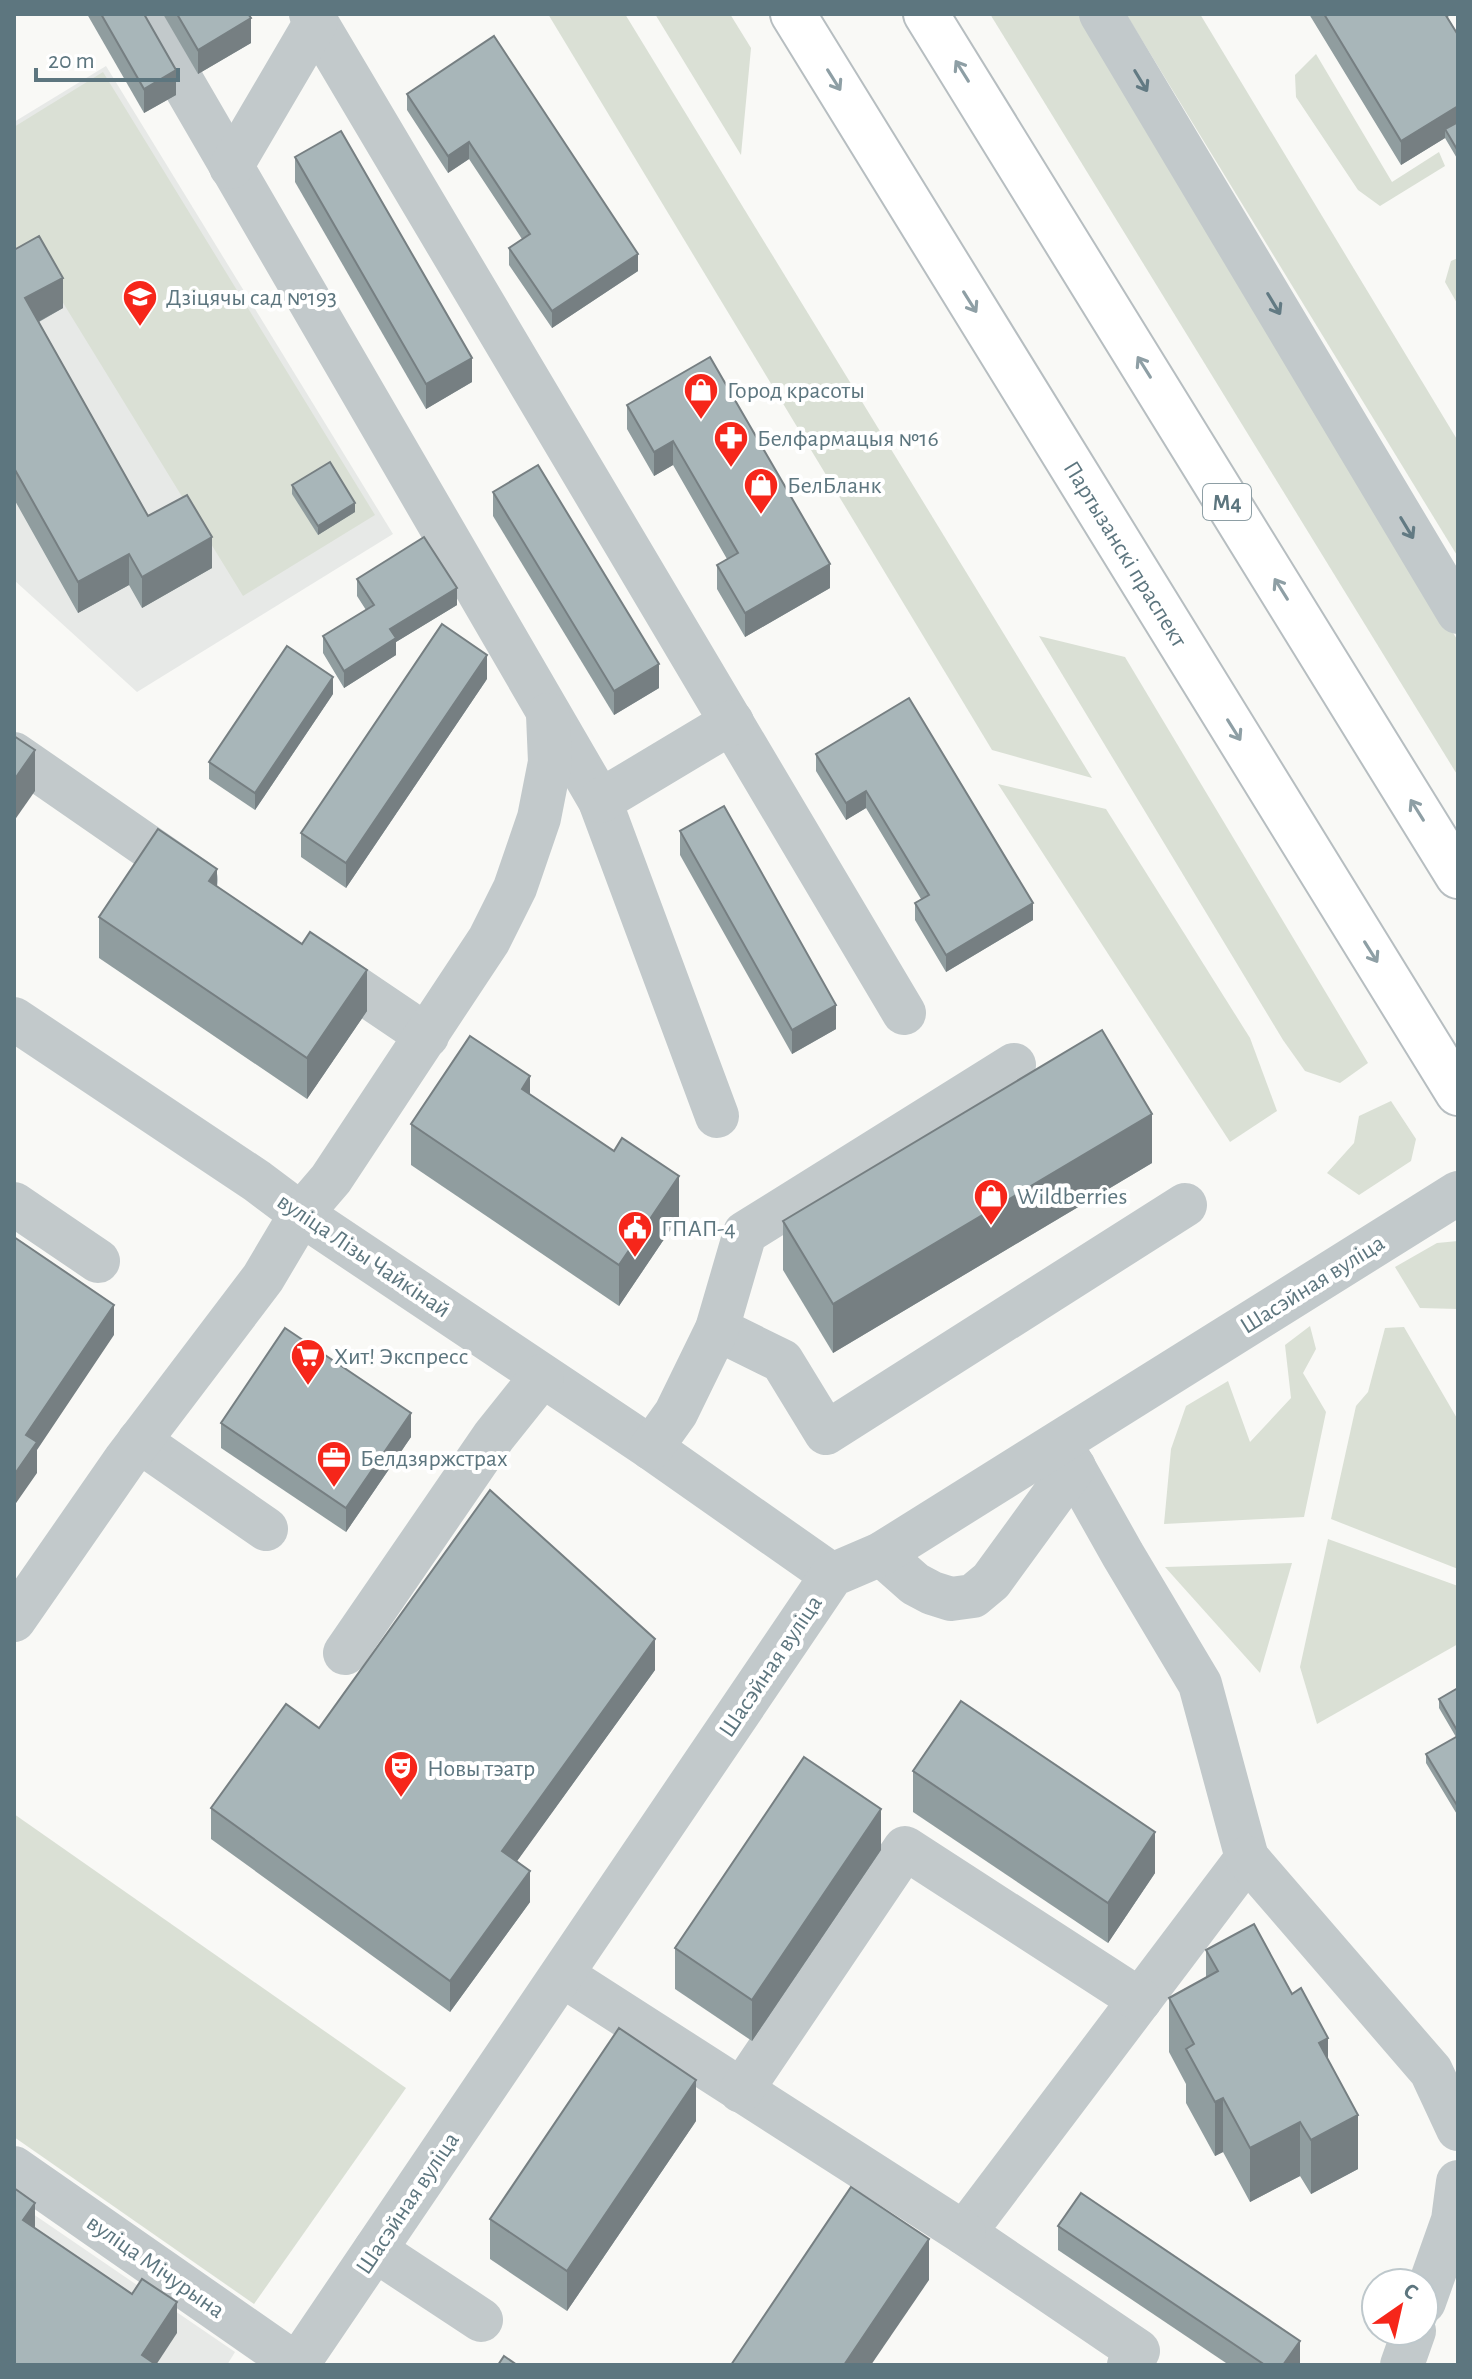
<svg xmlns="http://www.w3.org/2000/svg" width="1472" height="2379" viewBox="0 0 1472 2379" font-family="'Alegreya Sans',sans-serif">
	<style>
		.built { fill: #e7e9e7 }
		.green { fill: #dae0d5 }
		.lines { fill: none; stroke-linecap: round; stroke-linejoin: round }
		.major-casing { stroke: #b7bec1; stroke-width: 48 }
		.minor { stroke: #c2c9cb; stroke-width: 44 }
		.major { stroke: #fff; stroke-width: 44 }
		.wall { fill: #909d9f }
		.shaded-wall { fill: #767f82 }
		.building { fill: #a8b6b9; stroke: #767f82; stroke-width: 2 }
		.oneway { stroke: #8e9fa5 }
		.oneway2 { stroke: #627a83 }
		.labels { text-anchor: middle; stroke-width: 8; stroke-linejoin: round; paint-order: stroke }
		.shield { fill: #fff; stroke: #8e9fa5; stroke-width: 2 }
		.shield-label { font-size: 22px; font-weight: bold; fill: #5d767f }
		.poi-label { font-size: 24px; fill: #5d767f; stroke: #fff; text-anchor: start }
		.street-label { font-size: 24px; fill: #5d767f; stroke: #fff }
	</style>
	<rect width="100%" height="100%" fill="#f9f9f6"/>
	<g class="built">
		<polygon points="106,66 393,534 137,692 14,580 14,122"/>
		<polygon points="14,2201 235,2352 227,2365 14,2365"/>
	</g>
	<g class="green">
		<polygon points="548,14 625,14 1092,778 992,750"/>
		<polygon points="655,14 730,14 751,48 741,155"/>
		<polygon points="990,14 1083,14 1458,641 1458,776"/>
		<polygon points="1126,14 1200,14 1458,441 1458,557"/>
		<polygon points="1316,54 1392,182 1439,152 1445,166 1380,206 1358,190 1296,97 1295,75"/>
		<polygon points="103,72 375,515 243,596 38,262 14,276 14,127"/>
		<polygon points="1458,258 1458,305 1445,282 1451,261"/>
		<polygon points="1039,636 1125,657 1368,1063 1340,1083 1305,1071 1283,1040"/>
		<polygon points="998,784 1106,809 1250,1038 1277,1111 1230,1142"/>
		<polygon points="1391,1101 1416,1139 1411,1161 1359,1195 1327,1173 1354,1143 1359,1116"/>
		<polygon points="1458,1241 1458,1309 1420,1308 1395,1267 1437,1243"/>
		<polygon points="1310,1326 1316,1349 1303,1373 1326,1412 1304,1517 1164,1524 1171,1449 1186,1406 1228,1381 1250,1442 1291,1398 1285,1345"/>
		<polygon points="1404,1327 1458,1420 1458,1569 1331,1519 1356,1406 1368,1392 1385,1328"/>
		<polygon points="1328,1539 1458,1586 1458,1644 1317,1724 1300,1667"/>
		<polygon points="1292,1563 1260,1673 1165,1567"/>
		<polygon points="14,1814 406,2088 254,2304 14,2137"/>
	</g>
	<g class="lines">
		<defs>
			<g id="major">
				<path id="s1" d="M793,14L1458,1093"/>
				<polyline points="926,14 1458,876"/>
			</g>
		</defs>
		<use href="#major" class="major-casing"/>
		<g class="minor">
			<polyline points="143,14 600,801 717,1116"/>
			<polyline points="1101,14 1458,612"/>
			<polyline points="316,22 904,1013"/>
			<polyline points="231,167 316,22 311,14"/>
			<polyline points="14,754 196,880"/>
			<polyline points="600,801 732,722"/>
			<polyline points="316,961 427,1036"/>
			<polyline points="14,1019 257,1181 301,1214 651,1448 832,1575"/>
			<polyline points="14,1204 98,1261"/>
			<polyline points="717,1329 782,1361 826,1433 1185,1205"/>
			<polyline points="139,1441 266,1529"/>
			<polyline points="1060,1443 1123,1555 1200,1684 1247,1858 964,2233 1138,2351 1129,2365"/>
			<polyline points="651,1448 676,1413 717,1329 745,1233 1014,1065"/>
			<polyline points="881,1554 915,1584 932,1593 951,1599 973,1596 991,1581 1074,1467"/>
			<polyline points="14,1620 125,1460 263,1278 301,1214 331,1179 489,940 515,888 539,818 550,762 548,715"/>
			<polyline points="345,1653 494,1436 542,1376"/>
			<polyline points="1247,1858 1431,2071 1458,2129"/>
			<polyline points="562,1975 964,2233"/>
			<polyline points="741,2091 905,1848 1140,2000"/>
			<polyline points="14,2168 297,2365 832,1575 881,1554 1458,1193"/>
			<polyline points="375,2250 481,2320"/>
			<polyline points="1424,2302 1453,2220 1458,2182"/>
			<polyline points="1402,2365 1414,2331"/>
		</g>
		<use href="#major" class="major"/>
	</g>
	<g class="wall">
		<polygon points="87,14 144,14 176,95 144,113"/>
		<polygon points="163,14 248,14 251,43 198,74"/>
		<polygon points="1309,14 1449,14 1448,18 1458,35 1458,160 1445,138 1401,165"/>
		<polygon points="407,94 638,271 552,328 509,265 509,248 522,239 469,159 448,173 407,110"/>
		<polygon points="295,157 472,382 426,409 295,182"/>
		<polygon points="14,250 63,308 39,322 148,516 212,568 142,608 129,585 78,613 14,499"/>
		<polygon points="710,357 830,588 745,637 717,589 717,565 727,559 673,465 654,476 627,429 627,405"/>
		<polygon points="292,485 355,512 318,535 292,494"/>
		<polygon points="493,492 659,688 614,715 493,516"/>
		<polygon points="357,579 457,605 396,642 396,655 344,688 323,653 323,636 366,610 357,596"/>
		<polygon points="487,679 346,888 301,857 301,833"/>
		<polygon points="333,694 255,810 209,779 209,762"/>
		<polygon points="816,754 1033,920 946,972 915,920 915,903 921,899 866,808 846,820 816,771"/>
		<polygon points="680,831 836,1029 792,1054 680,855"/>
		<polygon points="217,887 302,944 367,1011 307,1099 99,958 99,917"/>
		<polygon points="530,1094 679,1217 619,1306 411,1165 411,1124"/>
		<polygon points="1152,1163 833,1353 783,1270 783,1221"/>
		<polygon points="221,1423 411,1437 346,1532 221,1448"/>
		<polygon points="655,1670 516,1862 530,1902 450,2012 211,1839 211,1808 319,1728"/>
		<polygon points="1458,1688 1458,1816 1426,1763 1426,1754 1456,1737 1439,1708 1439,1699"/>
		<polygon points="913,1771 1155,1873 1108,1943 913,1812"/>
		<polygon points="881,1850 752,2041 675,1989 675,1948"/>
		<polygon points="1206,1950 1328,2061 1358,2169 1311,2194 1300,2176 1250,2202 1223,2152 1215,2156 1186,2103 1186,2084 1169,2052 1169,1998 1206,1978"/>
		<polygon points="696,2121 567,2311 490,2259 490,2219"/>
		<polygon points="1058,2226 1300,2365 1229,2365 1058,2250"/>
	</g>
	<g class="shaded-wall">
		<polygon points="251,18 251,43 198,74 198,50"/>
		<polygon points="176,70 176,95 144,113 144,89"/>
		<polygon points="1458,106 1458,130 1445,129 1445,138 1401,165 1401,141"/>
		<polygon points="469,142 469,159 448,173 448,156"/>
		<polygon points="638,254 638,271 552,328 552,311"/>
		<polygon points="63,278 63,308 25,329 25,298"/>
		<polygon points="472,358 472,382 426,409 426,384"/>
		<polygon points="673,441 673,465 654,476 654,452"/>
		<polygon points="355,503 355,512 318,535 318,526"/>
		<polygon points="212,537 212,568 142,608 142,577"/>
		<polygon points="129,554 129,585 78,613 78,582"/>
		<polygon points="830,564 830,588 745,637 745,613"/>
		<polygon points="457,588 457,605 396,642 396,655 344,688 344,671 390,629"/>
		<polygon points="487,655 487,679 346,888 346,863"/>
		<polygon points="659,664 659,688 614,715 614,691"/>
		<polygon points="333,677 333,694 255,810 255,793"/>
		<polygon points="35,750 35,791 14,821 14,780"/>
		<polygon points="866,791 866,808 846,820 846,803"/>
		<polygon points="217,869 217,910 209,881"/>
		<polygon points="1033,903 1033,920 946,972 946,955"/>
		<polygon points="367,970 367,1011 307,1099 307,1058"/>
		<polygon points="836,1005 836,1029 792,1054 792,1030"/>
		<polygon points="530,1076 530,1117 522,1089"/>
		<polygon points="1152,1114 1152,1163 833,1353 833,1304"/>
		<polygon points="679,1176 679,1217 619,1306 619,1265"/>
		<polygon points="114,1305 114,1335 37,1450 37,1473 14,1506 14,1475 26,1435"/>
		<polygon points="411,1413 411,1437 346,1532 346,1508"/>
		<polygon points="655,1639 655,1670 502,1882 502,1851"/>
		<polygon points="881,1809 881,1850 752,2041 752,2000"/>
		<polygon points="1155,1832 1155,1873 1108,1943 1108,1903"/>
		<polygon points="530,1871 530,1902 450,2012 450,1981"/>
		<polygon points="1328,2038 1328,2092 1319,2043"/>
		<polygon points="696,2080 696,2121 567,2311 567,2271"/>
		<polygon points="1223,2098 1223,2152 1215,2156 1215,2102"/>
		<polygon points="1358,2115 1358,2169 1311,2194 1311,2140"/>
		<polygon points="1300,2122 1300,2176 1250,2202 1250,2148"/>
		<polygon points="35,2203 35,2233 23,2220"/>
		<polygon points="929,2239 929,2280 871,2365 844,2365"/>
		<polygon points="177,2302 177,2333 156,2365 142,2365 142,2355"/>
		<polygon points="1300,2341 1300,2365 1283,2365"/>
	</g>
	<g class="building">
		<polygon points="101,14 144,14 176,70 144,89"/>
		<polygon points="177,14 248,14 251,18 198,50"/>
		<polygon points="1324,14 1445,14 1458,35 1458,106 1401,141"/>
		<polygon points="494,36 638,254 552,311 509,248 530,234 469,142 448,156 407,94"/>
		<polygon points="1458,122 1458,151 1445,129"/>
		<polygon points="341,131 472,358 426,384 295,157"/>
		<polygon points="39,236 63,278 25,298 148,516 187,495 212,537 142,577 129,554 78,582 14,468 14,250"/>
		<polygon points="710,357 830,564 745,613 717,565 738,553 673,441 654,452 627,405"/>
		<polygon points="330,462 355,503 318,526 292,485"/>
		<polygon points="538,465 659,664 614,691 493,492"/>
		<polygon points="424,537 457,588 390,629 396,638 344,671 323,636 374,605 357,579"/>
		<polygon points="442,624 487,655 346,863 301,833"/>
		<polygon points="287,646 333,677 255,793 209,762"/>
		<polygon points="909,698 1033,903 946,955 915,903 929,895 866,791 846,803 816,754"/>
		<polygon points="14,736 35,750 14,780"/>
		<polygon points="724,806 836,1005 792,1030 680,831"/>
		<polygon points="158,829 217,869 209,881 302,944 310,932 367,970 307,1058 99,917"/>
		<polygon points="1102,1030 1152,1114 833,1304 783,1221"/>
		<polygon points="470,1036 530,1076 522,1089 614,1151 622,1138 679,1176 619,1265 411,1124"/>
		<polygon points="14,1237 114,1305 26,1435 37,1442 14,1475"/>
		<polygon points="285,1328 411,1413 346,1508 221,1423"/>
		<polygon points="490,1490 655,1639 502,1851 530,1871 450,1981 211,1808 286,1704 319,1728"/>
		<polygon points="1458,1688 1458,1732 1439,1699"/>
		<polygon points="961,1701 1155,1832 1108,1903 913,1771"/>
		<polygon points="1458,1736 1458,1807 1426,1754"/>
		<polygon points="804,1757 881,1809 752,2000 675,1948"/>
		<polygon points="1254,1924 1292,1994 1301,1988 1328,2038 1319,2043 1358,2115 1311,2140 1300,2122 1250,2148 1223,2098 1215,2102 1186,2049 1194,2044 1169,1998 1218,1971 1206,1950"/>
		<polygon points="619,2028 696,2080 567,2271 490,2219"/>
		<polygon points="851,2187 929,2239 844,2365 731,2365"/>
		<polygon points="14,2188 35,2203 23,2220 132,2294 142,2279 177,2302 142,2355 155,2364 154,2365 14,2365"/>
		<polygon points="1081,2193 1300,2341 1283,2365 1265,2365 1058,2226"/>
		<polygon points="504,2356 517,2365 498,2365"/>
	</g>
	<defs><path id="oneway-shaft" d="M-6 0H5M1.5-3L5.5 0L1.5 3" fill="none" stroke-width="1.6" stroke-linecap="round" stroke-linejoin="round" transform="scale(2)"/></defs>
	<g class="oneway">
		<use href="#oneway-shaft" transform="translate(962 71) rotate(-122)"/>
		<use href="#oneway-shaft" transform="translate(834 80) rotate(58)"/>
		<use href="#oneway-shaft" transform="translate(970 302) rotate(58)"/>
		<use href="#oneway-shaft" transform="translate(1144 367) rotate(-122)"/>
		<use href="#oneway-shaft" transform="translate(1281 589) rotate(-122)"/>
		<use href="#oneway-shaft" transform="translate(1234 730) rotate(58)"/>
		<use href="#oneway-shaft" transform="translate(1417 810) rotate(-122)"/>
		<use href="#oneway-shaft" transform="translate(1371 952) rotate(58)"/>
	</g>
	<g class="oneway2">
		<use href="#oneway-shaft" transform="translate(1141 81) rotate(59)"/>
		<use href="#oneway-shaft" transform="translate(1274 304) rotate(59)"/>
		<use href="#oneway-shaft" transform="translate(1407 528) rotate(59)"/>
	</g>
	<defs>
		<symbol id="school-pin" viewBox="-11 -11 22 30"><path d="M0 17L-7.5 6A9.5 9.5 0 1 1 7.5 6Z" fill="#f6261a" stroke="#fff"/><path d="M0-5L7-2L0 1L-7-2ZM-4 1L0 2.5L4 1V4Q0 6-4 4Z" fill="#fff"/></symbol>
		<symbol id="shop-pin" viewBox="-11 -11 22 30"><path d="M0 17L-7.5 6A9.5 9.5 0 1 1 7.5 6Z" fill="#f6261a" stroke="#fff"/><path d="M-5-2.5h2.3a2.7 3.5 0 0 1 5.4 0H5L5.5 6h-11ZM-1.5-2.5h3a1.5 2.3 0 0 0-3 0Z" fill="#fff"/></symbol>
		<symbol id="pharmacy-pin" viewBox="-11 -11 22 30"><path d="M0 17L-7.5 6A9.5 9.5 0 1 1 7.5 6Z" fill="#f6261a" stroke="#fff"/><path d="M-2-6h4v4h4v4h-4v4h-4v-4h-4v-4h4Z" fill="#fff"/></symbol>
		<symbol id="civic-pin" viewBox="-11 -11 22 30"><path d="M0 17L-7.5 6A9.5 9.5 0 1 1 7.5 6Z" fill="#f6261a" stroke="#fff"/><path d="M-.6-6.5H3V-4.5H.6V-3L4-1V1h2V6H-6V1h2V-1L-.6-3ZM-1.2 2.5V6h2.4V2.5Z" fill="#fff"/></symbol>
		<symbol id="supermarket-pin" viewBox="-11 -11 22 30"><path d="M0 17L-7.5 6A9.5 9.5 0 1 1 7.5 6Z" fill="#f6261a" stroke="#fff"/><path d="M-6-5.5h2.5l.6 2H6L4.5 2H-2.5L-4.4-4H-6ZM-1.5 3.2a1.3 1.3 0 1 0 .1 0ZM3 3.2a1.3 1.3 0 1 0 .1 0Z" fill="#fff"/></symbol>
		<symbol id="office-pin" viewBox="-11 -11 22 30"><path d="M0 17L-7.5 6A9.5 9.5 0 1 1 7.5 6Z" fill="#f6261a" stroke="#fff"/><path d="M-6-3h4V-5.5h4V-3h4V5H-6ZM-1-4.5V-3h2v-1.5ZM-6 0V1H6V0Z" fill="#fff"/></symbol>
		<symbol id="theatre-pin" viewBox="-11 -11 22 30"><path d="M0 17L-7.5 6A9.5 9.5 0 1 1 7.5 6Z" fill="#f6261a" stroke="#fff"/><path d="M-5-5.5Q0-4 5-5.5V0Q5 5 0 6Q-5 5-5 0ZM-3.3-2.5H-1v1.5H-3.3ZM1-2.5H3.3v1.5H1ZM-2.8 1Q0 5.5 2.8 1Z" fill="#fff"/></symbol>
	</defs>
	<g fill-rule="evenodd">
		<use href="#school-pin" x="120" y="277" width="40" height="54"/>
		<use href="#shop-pin" x="681" y="370" width="40" height="54"/>
		<use href="#pharmacy-pin" x="711" y="418" width="40" height="54"/>
		<use href="#shop-pin" x="741" y="465" width="40" height="54"/>
		<use href="#shop-pin" x="971" y="1176" width="40" height="54"/>
		<use href="#civic-pin" x="615" y="1208" width="40" height="54"/>
		<use href="#supermarket-pin" x="288" y="1336" width="40" height="54"/>
		<use href="#office-pin" x="314" y="1438" width="40" height="54"/>
		<use href="#theatre-pin" x="381" y="1748" width="40" height="54"/>
	</g>
	<g class="labels">
		<rect class="shield" x="1203" y="484" width="48" height="36" rx="6"/>
		<g class="shield-label">
			<text x="1227" y="510">М4</text>
		</g>
		<g class="poi-label">
			<text x="166" y="305">Дзіцячы сад №193</text>
			<text x="727" y="398">Город красоты</text>
			<text x="757" y="446">Белфармацыя №16</text>
			<text x="787" y="493">БелБланк</text>
			<text x="1017" y="1204">Wildberries</text>
			<text x="661" y="1236">ГПАП-4</text>
			<text x="334" y="1364">Хит! Экспресс</text>
			<text x="360" y="1466">Белдзяржстрах</text>
			<text x="427" y="1776">Новы тэатр</text>
		</g>
		<g class="street-label">
			<text dy="8" stroke="none"><textPath href="#s1" startOffset="634">Партызанскі праспект</textPath></text>
			<text transform="translate(364 1255) rotate(34)" y="8">вуліца Лізы Чайкінай</text>
			<text transform="translate(1312 1284) rotate(-32)" y="8">Шасэйная вуліца</text>
			<text transform="translate(770 1666) rotate(-56)" y="8">Шасэйная вуліца</text>
			<text transform="translate(407 2203) rotate(-56)" y="8">Шасэйная вуліца</text>
			<text transform="translate(156 2266) rotate(35)" y="8">вуліца Мічурына</text>
		</g>
	</g>
	<rect width="1472" height="2379" fill="none" stroke="#5d767f" stroke-width="32"/>
	<g transform="translate(1400 2307) rotate(34)"><circle r="38" fill="#ffffff" stroke="#bec8cc" stroke-width="2"/>
	<path d="M0-6L14 30L0 20L-14 30Z" fill="#f6261a"/>
	<text y="-12" font-size="22" font-weight="bold" text-anchor="middle" fill="#5d767f">С</text>
	</g>
	<path d="M36 68v12h142v-12" fill="none" stroke="#5d767f" stroke-width="4"/>
	<text x="48" y="68" font-size="24" fill="#5d767f" stroke="#ffffff" stroke-width="6" paint-order="stroke">20 m</text>
</svg>
